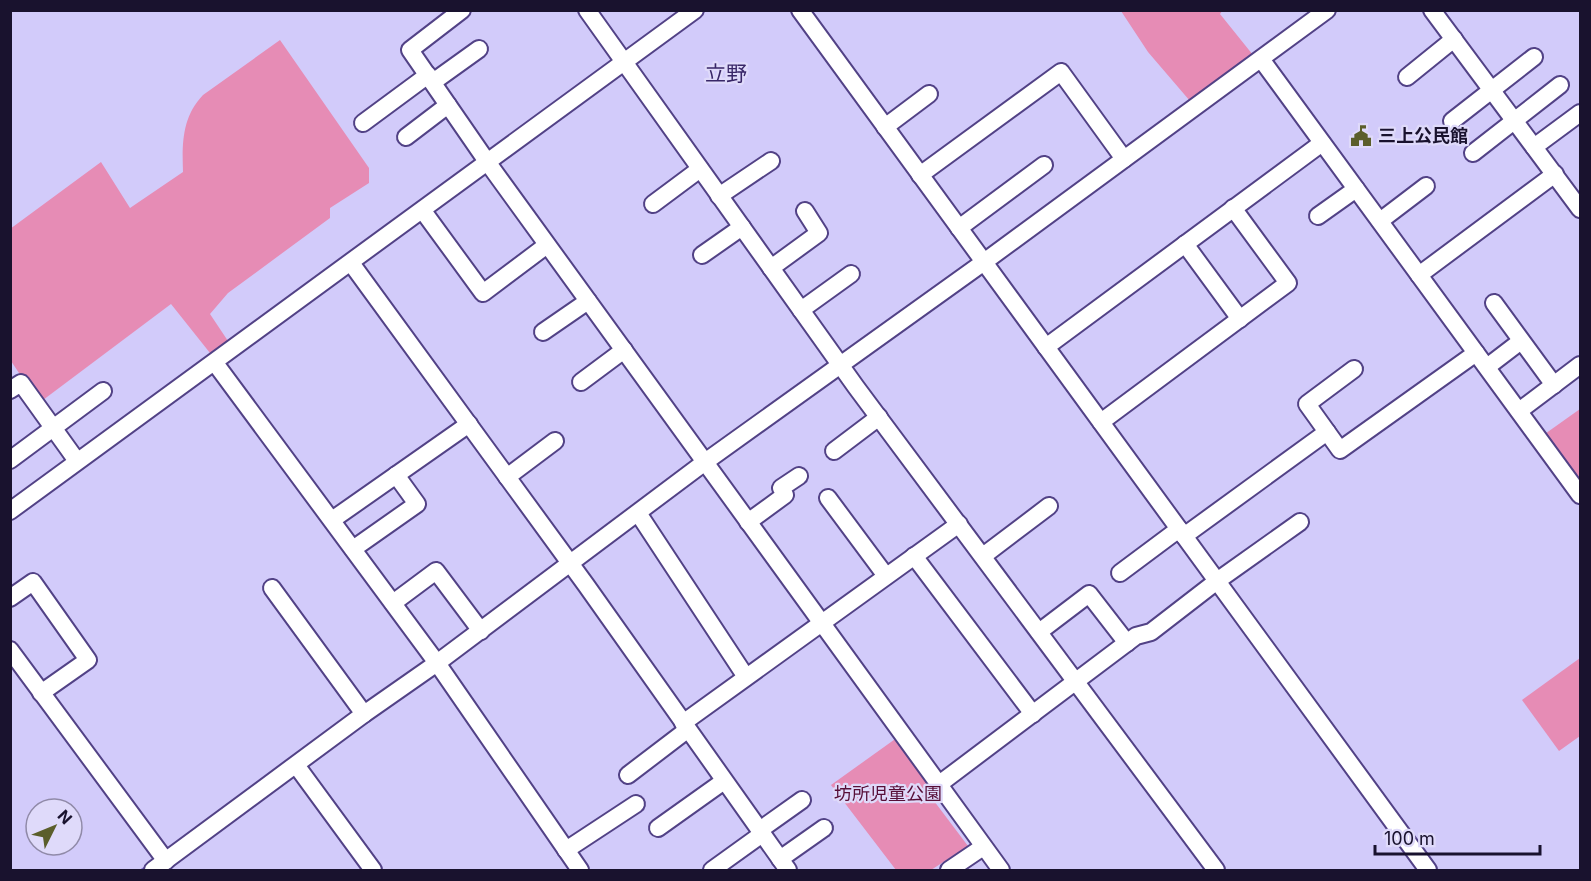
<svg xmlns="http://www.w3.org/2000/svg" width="1591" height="881" viewBox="0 0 1591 881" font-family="Inter,'Noto Sans JP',sans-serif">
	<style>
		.green { fill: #e68cb5 }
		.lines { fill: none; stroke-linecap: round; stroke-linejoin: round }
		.stream { stroke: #7b62ca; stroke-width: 3 }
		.minor-casing { stroke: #524286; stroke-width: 20 }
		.minor { stroke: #fff; stroke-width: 16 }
		.labels { text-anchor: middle; stroke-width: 4.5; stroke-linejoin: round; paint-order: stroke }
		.poi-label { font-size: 18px; font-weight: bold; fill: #19122e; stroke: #dfdafa; text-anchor: start }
		.park-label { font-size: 18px; fill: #570e37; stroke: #dfdafa }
		.quarter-label { font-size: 21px; fill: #382667; stroke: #dfdafa }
	</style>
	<rect width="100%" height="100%" fill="#d2cbfa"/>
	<g class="green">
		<polygon points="1121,11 1222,11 1220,14 1253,55 1190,101 1148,52"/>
		<path d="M280,40L369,168V183L330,208V218L228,293L210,314L228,341L210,353L171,304L39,403L11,361L10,229L101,162L130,208L183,172C182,143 182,117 203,95Z"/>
		<polygon points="1580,409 1580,489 1542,436"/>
		<polygon points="1580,658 1580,736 1559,751 1522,700"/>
		<polygon points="898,737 934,788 928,793 968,846 931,870 896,870 831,785"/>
	</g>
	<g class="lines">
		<polyline class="stream" points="142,870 148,866"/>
		<defs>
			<g id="minor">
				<polyline points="462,10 410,50 488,163 1001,870"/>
				<polyline points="587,10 856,387 1216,870"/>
				<polyline points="800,10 1428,870"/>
				<polyline points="1432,10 1580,209"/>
				<polyline points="1261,59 1580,495"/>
				<polyline points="1407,77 1454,39"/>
				<polyline points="433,82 479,49"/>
				<polyline points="1452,121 1534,57"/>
				<polyline points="363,123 428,75"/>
				<polyline points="885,127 929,94"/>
				<polyline points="406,137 448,105"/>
				<polyline points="1534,147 1580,113"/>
				<polyline points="1473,153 1560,85"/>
				<polyline points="920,175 1061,72 1124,159"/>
				<polyline points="719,196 771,161"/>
				<polyline points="653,204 700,169"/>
				<polyline points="423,211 483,293 547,245"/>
				<polyline points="1318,216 1356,189"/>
				<polyline points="1380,221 1426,186"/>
				<polyline points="959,228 1044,165"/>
				<polyline points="1185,244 1240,319"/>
				<polyline points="702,255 742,227"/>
				<polyline points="351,263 586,585 788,870"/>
				<polyline points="771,268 819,233 805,211"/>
				<polyline points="1419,275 1555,174"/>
				<polyline points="1494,303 1554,385"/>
				<polyline points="801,310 851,274"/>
				<polyline points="543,332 588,301"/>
				<polyline points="1046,347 1322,143"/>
				<polyline points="215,363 437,663 580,870"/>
				<polyline points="1487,367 1521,341"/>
				<polyline points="1354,369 1307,404 1340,450 1476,353"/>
				<polyline points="581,382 624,350"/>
				<polyline points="10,390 21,383 77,461"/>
				<polyline points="1519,411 1580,365"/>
				<polyline points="1101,422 1288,283 1233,208"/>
				<polyline points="834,451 879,417"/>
				<polyline points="10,460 103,391"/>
				<polyline points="507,477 555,441"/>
				<polyline points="828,498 886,576"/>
				<polyline points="10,511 695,10"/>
				<polyline points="638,513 746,677"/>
				<polyline points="332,520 469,424"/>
				<polyline points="748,522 785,495 781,488 799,476"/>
				<polyline points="1184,536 1327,432"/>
				<polyline points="353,549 417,504 396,475"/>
				<polyline points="914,556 1033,714"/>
				<polyline points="983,556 1049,506"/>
				<polyline points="1120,573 1179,529"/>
				<polyline points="272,588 364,714"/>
				<polyline points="10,598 33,582 88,660 41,693"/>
				<polyline points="393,603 436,571 481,631"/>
				<polyline points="1039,632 1089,594 1127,643"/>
				<polyline points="10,650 166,861"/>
				<polyline points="683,723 959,524"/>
				<polyline points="296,765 373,870"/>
				<polyline points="628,775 687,730"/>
				<polyline points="938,785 1136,636 1151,632 1217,581 1300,522"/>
				<polyline points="658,828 724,781"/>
				<polyline points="566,850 636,804"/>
				<polyline points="780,859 824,828"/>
				<polyline points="153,870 364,714 437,663 705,462 984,262 1327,10"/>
				<polyline points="712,870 762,834 764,827 802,800"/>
				<polyline points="949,870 983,847"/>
			</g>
		</defs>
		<use href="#minor" class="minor-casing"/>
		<use href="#minor" class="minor"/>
	</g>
	<defs>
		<symbol id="civic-bare" viewBox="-9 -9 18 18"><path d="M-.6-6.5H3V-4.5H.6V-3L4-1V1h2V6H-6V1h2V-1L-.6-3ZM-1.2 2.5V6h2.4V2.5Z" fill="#5b5e2b" stroke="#dfdafa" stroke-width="2.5" paint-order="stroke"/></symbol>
	</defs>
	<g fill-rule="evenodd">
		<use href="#civic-bare" x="1346" y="121" width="30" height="30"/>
	</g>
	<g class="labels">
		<g class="poi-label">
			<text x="1378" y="142">三上公民館</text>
		</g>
		<g class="park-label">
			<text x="888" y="800">坊所児童公園</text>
		</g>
		<g class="quarter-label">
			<text x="726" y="81">立野</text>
		</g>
	</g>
	<rect width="1591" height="881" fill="none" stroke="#19122e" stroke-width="24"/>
	<g transform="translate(54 827) rotate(47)"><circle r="28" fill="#dfdafa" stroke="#908aa8" stroke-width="1.5"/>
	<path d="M0-4.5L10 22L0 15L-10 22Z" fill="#5b5e2b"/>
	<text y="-9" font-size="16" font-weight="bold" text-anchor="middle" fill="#19122e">N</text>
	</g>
	<path d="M1375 845v9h165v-9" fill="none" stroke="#19122e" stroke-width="3"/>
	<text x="1384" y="845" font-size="18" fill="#19122e" stroke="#dfdafa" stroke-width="4.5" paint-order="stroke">100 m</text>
</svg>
